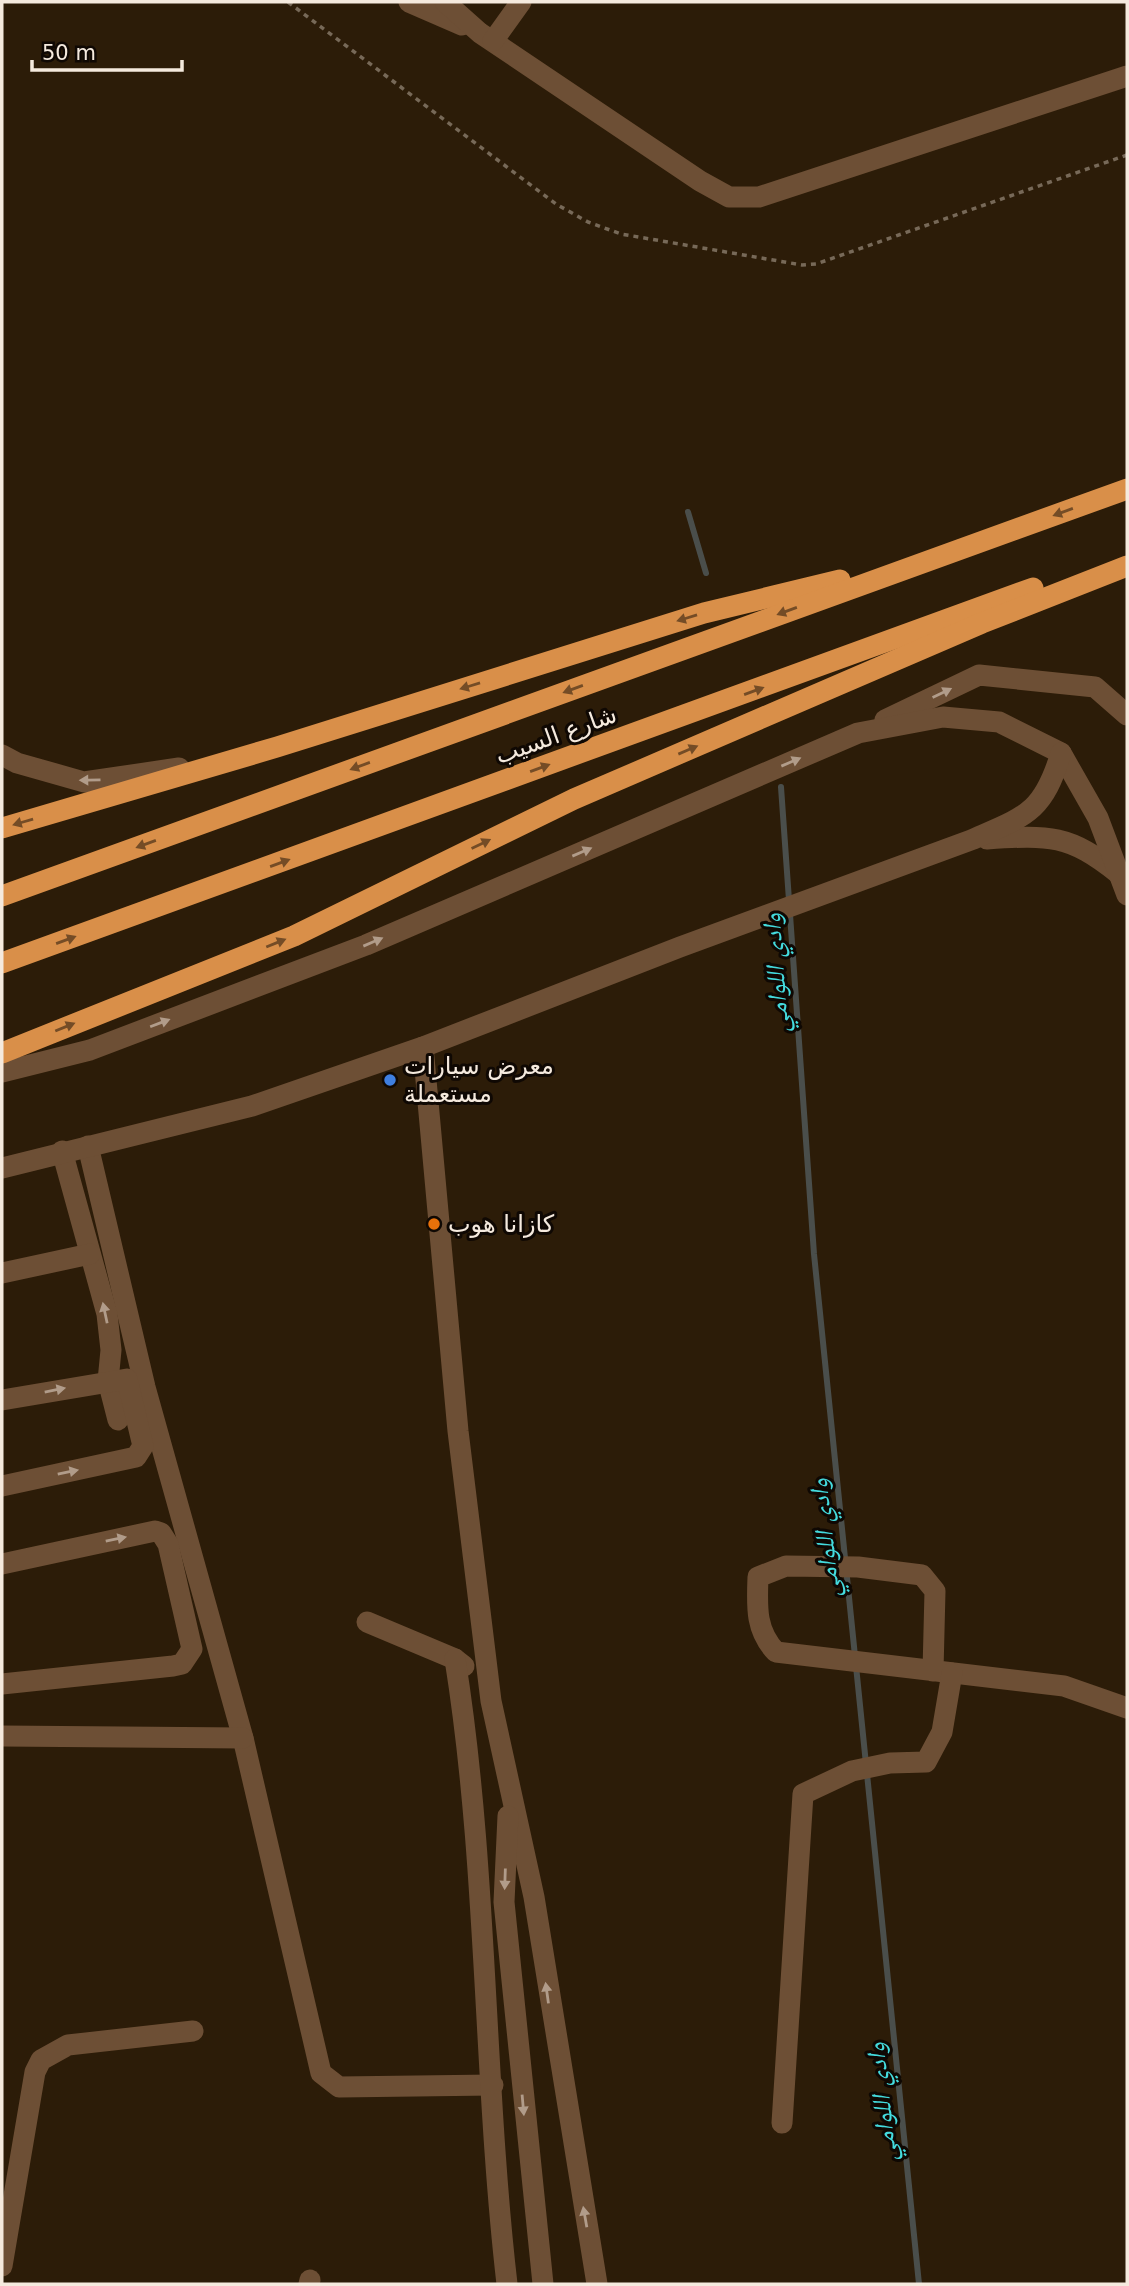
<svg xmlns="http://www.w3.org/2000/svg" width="1129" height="2286" viewBox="0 0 1129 2286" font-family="'DejaVu Sans','Noto Naskh Arabic',sans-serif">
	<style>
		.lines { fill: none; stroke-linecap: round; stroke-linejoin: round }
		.stream { stroke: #4a4e4b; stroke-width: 6 }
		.path { stroke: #776958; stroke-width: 3.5; stroke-dasharray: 5 5; stroke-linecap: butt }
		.minor { stroke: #6d4f35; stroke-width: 21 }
		.highway { stroke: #d98f49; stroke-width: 21 }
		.oneway { fill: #744c26 }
		.oneway2 { fill: #b19c8a }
		.shop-dot { fill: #3f7fe0; stroke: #0f0803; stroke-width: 2.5 }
		.food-dot { fill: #e8710a; stroke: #0f0803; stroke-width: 2.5 }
		.labels { text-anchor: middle; stroke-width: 6; stroke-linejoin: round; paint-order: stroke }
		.street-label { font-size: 24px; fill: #f5eade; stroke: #0f0803 }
		.poi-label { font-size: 24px; fill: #f5eade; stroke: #0f0803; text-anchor: start }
		.water-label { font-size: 26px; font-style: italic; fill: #44dbde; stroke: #0f0803 }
	</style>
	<rect width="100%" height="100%" fill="#2c1c08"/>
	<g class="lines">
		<g class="stream">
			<polyline points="688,512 706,573"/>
			<polyline points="781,787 814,1254 919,2284"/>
		</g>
		<polyline class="path" points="288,2 556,204 588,222 621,234 802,265 816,264 1127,155"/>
		<g class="minor">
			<polyline points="409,2 462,25"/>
			<polyline points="445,2 480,33 700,181 729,197 759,197 1127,76"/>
			<polyline points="493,41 521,2"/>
			<polyline points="885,720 979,675 1095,687 1127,715"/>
			<polyline points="2,755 17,763 84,782 179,768"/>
			<path d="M987,839C1050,835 1069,834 1119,874"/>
			<polyline points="423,1047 458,1431 491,1701 534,1897 597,2284"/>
			<polyline points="2,1072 90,1050 366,945 858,733 943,717 999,722 1061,753 1098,818 1127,895"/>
			<polyline points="88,1146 145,1387 243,1738 321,2073 339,2087 493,2085"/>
			<polyline points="62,1151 107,1314 111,1350 108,1381 118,1420"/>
			<path d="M2,1168L252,1106L423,1047L680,947L971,840C1026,816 1043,813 1061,753"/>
			<polyline points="2,1273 90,1254"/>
			<polyline points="2,1400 127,1379 143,1446 136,1457 2,1486"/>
			<polyline points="2,1564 155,1531 161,1533 168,1544 192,1649 182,1664 173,1666 2,1684"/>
			<polyline points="367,1622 455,1659 464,1666"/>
			<path d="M455,1659C488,1866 483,2076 507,2284"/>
			<path d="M933,1671L935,1591L922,1575L858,1567L786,1566L758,1577C757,1606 755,1630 776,1652L1064,1686L1127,1708"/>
			<polyline points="2,1736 243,1738"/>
			<polyline points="508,1816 504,1902 543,2284"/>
			<polyline points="782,2123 803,1794 852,1771 890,1763 926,1762 942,1732 952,1673"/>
			<polyline points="2,2266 35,2072 41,2060 68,2045 193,2031"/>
			<polyline points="309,2284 310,2280"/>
		</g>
		<g class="highway">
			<polyline points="2,828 277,747 704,613 840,580"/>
			<polyline points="2,896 1127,489"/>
			<polyline points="2,963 1033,588"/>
			<polyline points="2,1053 294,936 574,799 982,623 1127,566"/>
		</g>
	</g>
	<defs><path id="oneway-solid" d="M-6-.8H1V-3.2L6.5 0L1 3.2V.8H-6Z" transform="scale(1.75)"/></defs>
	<g class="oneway">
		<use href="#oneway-solid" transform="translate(1063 512) rotate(160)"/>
		<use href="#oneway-solid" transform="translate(787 611) rotate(160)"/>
		<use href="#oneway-solid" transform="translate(687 618) rotate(163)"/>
		<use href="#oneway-solid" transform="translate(470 686) rotate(163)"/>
		<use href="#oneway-solid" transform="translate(573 689) rotate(160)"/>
		<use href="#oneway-solid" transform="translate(754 691) rotate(-20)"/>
		<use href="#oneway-solid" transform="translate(688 750) rotate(-23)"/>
		<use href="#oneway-solid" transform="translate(360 766) rotate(160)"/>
		<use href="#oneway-solid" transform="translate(540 768) rotate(-20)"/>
		<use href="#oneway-solid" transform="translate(23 822) rotate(164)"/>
		<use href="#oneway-solid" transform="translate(146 844) rotate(160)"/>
		<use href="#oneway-solid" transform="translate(481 844) rotate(-26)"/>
		<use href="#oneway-solid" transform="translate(280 863) rotate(-20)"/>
		<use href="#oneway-solid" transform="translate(66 940) rotate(-20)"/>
		<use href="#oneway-solid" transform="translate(276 943) rotate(-22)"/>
		<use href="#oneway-solid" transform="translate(65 1027) rotate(-22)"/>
	</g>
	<g class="oneway2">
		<use href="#oneway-solid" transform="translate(942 693) rotate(-26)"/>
		<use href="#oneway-solid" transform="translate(791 762) rotate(-23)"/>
		<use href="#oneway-solid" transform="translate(90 780) rotate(179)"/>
		<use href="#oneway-solid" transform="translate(582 852) rotate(-23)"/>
		<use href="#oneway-solid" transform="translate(373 942) rotate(-23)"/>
		<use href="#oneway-solid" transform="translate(160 1023) rotate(-21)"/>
		<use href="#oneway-solid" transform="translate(105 1313) rotate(-102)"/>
		<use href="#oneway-solid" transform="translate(55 1390) rotate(-11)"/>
		<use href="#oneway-solid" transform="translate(68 1472) rotate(-12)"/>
		<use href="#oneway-solid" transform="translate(116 1539) rotate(-12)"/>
		<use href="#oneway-solid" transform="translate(505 1879) rotate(92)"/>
		<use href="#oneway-solid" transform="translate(547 1993) rotate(-98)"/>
		<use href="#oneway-solid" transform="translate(523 2105) rotate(85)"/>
		<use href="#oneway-solid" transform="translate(585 2217) rotate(-100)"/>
	</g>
	<circle class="shop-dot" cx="390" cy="1080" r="7"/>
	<circle class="food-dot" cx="434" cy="1224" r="7"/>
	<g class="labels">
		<g class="street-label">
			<text transform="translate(556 735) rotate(-20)" y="8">شارع السيب</text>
		</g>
		<g class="poi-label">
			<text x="404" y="1074">معرض سيارات<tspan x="404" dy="28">مستعملة</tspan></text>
			<text x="448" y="1232">كازانا هوب</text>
		</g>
		<g class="water-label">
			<text transform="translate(775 973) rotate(-94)" y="9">وادي اللوامي</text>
			<text transform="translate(824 1538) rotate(-96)" y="9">وادي اللوامي</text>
			<text transform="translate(881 2102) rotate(-96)" y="9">وادي اللوامي</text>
		</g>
	</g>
	<rect width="1129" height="2286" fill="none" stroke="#f5eade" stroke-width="7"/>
	<path d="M32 60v10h150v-10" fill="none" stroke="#f5eade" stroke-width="3.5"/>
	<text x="42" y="60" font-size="21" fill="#f5eade" stroke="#0f0803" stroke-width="5" paint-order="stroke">50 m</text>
</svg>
